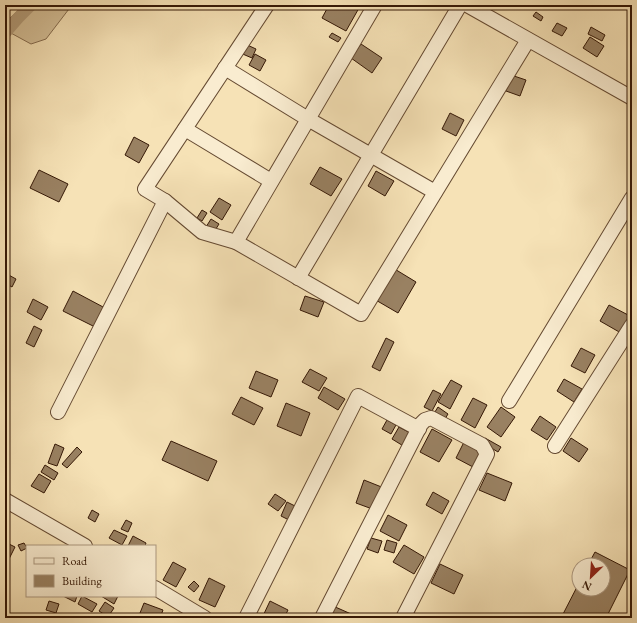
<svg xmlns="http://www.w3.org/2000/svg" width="637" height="623" viewBox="0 0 637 623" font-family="'EB Garamond',serif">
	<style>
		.green { fill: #d5c098; stroke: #856c4f }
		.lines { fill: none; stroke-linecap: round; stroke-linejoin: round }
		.canal { stroke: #b49d7a; stroke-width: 12 }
		.building { fill: #998162; stroke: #351806 }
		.minor-casing { stroke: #654a32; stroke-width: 16 }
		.minor { stroke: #f9ecd0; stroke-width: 14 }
	</style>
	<rect width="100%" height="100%" fill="#f6e2b6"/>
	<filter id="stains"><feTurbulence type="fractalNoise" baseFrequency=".005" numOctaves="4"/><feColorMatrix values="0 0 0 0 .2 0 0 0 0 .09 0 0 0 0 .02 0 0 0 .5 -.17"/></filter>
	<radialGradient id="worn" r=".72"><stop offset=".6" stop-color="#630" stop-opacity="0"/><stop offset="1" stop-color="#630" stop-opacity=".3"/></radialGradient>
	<polygon class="green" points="24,5 72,5 46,39 31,44 9,32 10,18"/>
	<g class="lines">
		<polyline class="canal" points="5,33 18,18 31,5"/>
	</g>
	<g class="building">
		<polygon points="329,5 354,5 359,8 346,31 322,18"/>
		<polygon points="536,12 543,17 541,21 533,16"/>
		<polygon points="557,23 567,28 562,36 552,31"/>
		<polygon points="591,27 605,35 602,41 588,34"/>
		<polygon points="332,33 341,38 338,42 329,37"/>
		<polygon points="590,37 604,46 597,57 583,48"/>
		<polygon points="243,43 256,49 252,58 238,52"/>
		<polygon points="361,44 382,58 372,73 351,58"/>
		<polygon points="255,54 266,60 260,71 249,65"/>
		<polygon points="511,75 526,80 520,96 506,91"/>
		<polygon points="450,113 464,120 456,136 442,129"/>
		<polygon points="134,137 149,145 139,163 125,155"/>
		<polygon points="320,167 342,179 331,196 310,184"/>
		<polygon points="39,170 68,184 59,202 30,188"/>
		<polygon points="376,171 394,181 385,196 368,186"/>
		<polygon points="219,198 231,205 222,220 210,212"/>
		<polygon points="202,210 207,213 202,221 197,218"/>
		<polygon points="211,219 219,224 214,232 206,227"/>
		<polygon points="393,268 416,282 398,313 374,299"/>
		<polygon points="5,273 16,279 12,287 5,283"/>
		<polygon points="73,291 105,308 95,327 63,311"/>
		<polygon points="305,296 324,302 318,317 300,310"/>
		<polygon points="33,299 48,307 41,320 27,312"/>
		<polygon points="609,305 630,316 621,333 600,321"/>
		<polygon points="34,326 42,330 34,347 26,343"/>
		<polygon points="386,338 394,342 380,371 372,367"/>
		<polygon points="581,348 595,355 585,373 571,366"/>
		<polygon points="310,369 327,378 319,391 302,382"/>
		<polygon points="256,371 278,380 271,397 249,388"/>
		<polygon points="564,379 582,389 574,402 557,391"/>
		<polygon points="451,380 462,386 450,409 438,402"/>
		<polygon points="324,387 345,399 338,410 318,398"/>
		<polygon points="433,390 441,394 432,411 424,407"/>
		<polygon points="241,397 263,408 254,425 232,414"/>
		<polygon points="473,398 487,405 475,428 461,420"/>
		<polygon points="286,403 310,413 301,436 277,426"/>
		<polygon points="438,407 448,414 443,422 433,415"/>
		<polygon points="501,407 515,417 501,437 487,427"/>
		<polygon points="540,416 556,427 547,440 531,430"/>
		<polygon points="387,420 396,425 391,434 382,429"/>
		<polygon points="399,427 412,434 405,447 392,439"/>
		<polygon points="432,429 452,440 439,462 420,452"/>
		<polygon points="485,438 501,447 498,452 483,443"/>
		<polygon points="571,438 588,449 579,462 563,451"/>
		<polygon points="171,441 217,461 208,481 162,460"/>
		<polygon points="464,442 482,452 473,467 456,458"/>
		<polygon points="55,444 64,448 57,466 48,463"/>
		<polygon points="77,447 82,452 67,468 62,464"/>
		<polygon points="45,465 58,473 54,480 41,472"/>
		<polygon points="487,473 512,483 505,501 479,490"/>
		<polygon points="39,474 51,481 44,493 31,486"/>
		<polygon points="364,480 384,488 375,510 356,503"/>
		<polygon points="433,492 449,501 442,514 426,505"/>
		<polygon points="275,494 286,501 278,511 268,504"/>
		<polygon points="287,502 297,507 291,521 281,516"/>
		<polygon points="92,510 99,514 95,522 88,518"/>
		<polygon points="388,515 407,525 399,541 380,531"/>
		<polygon points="126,520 132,523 128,532 121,529"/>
		<polygon points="114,530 127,536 122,545 109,538"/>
		<polygon points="133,536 146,543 145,546 128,546"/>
		<polygon points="371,538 382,541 378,553 367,549"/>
		<polygon points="387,540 397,543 394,553 384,550"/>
		<polygon points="5,542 15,547 6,565 5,564"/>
		<polygon points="24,543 27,548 21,551 18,545"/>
		<polygon points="404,545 424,557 414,574 393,562"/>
		<polygon points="595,552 630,570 606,618 561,618 579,583 579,589 603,589 603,565 588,565"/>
		<polygon points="173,562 186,569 176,587 163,580"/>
		<polygon points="440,564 463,575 454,594 431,583"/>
		<polygon points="209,578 225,586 215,607 199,600"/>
		<polygon points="194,581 199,586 194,592 188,587"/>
		<polygon points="63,596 77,596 75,602"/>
		<polygon points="82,596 97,604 92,612 78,604"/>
		<polygon points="101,596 118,596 114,604"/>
		<polygon points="49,601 59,604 56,613 46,610"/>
		<polygon points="270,601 288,610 284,618 262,618"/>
		<polygon points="105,602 114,608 108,617 99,611"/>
		<polygon points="144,603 163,610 160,618 138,618"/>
		<polygon points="333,606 358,617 357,618 328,618"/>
	</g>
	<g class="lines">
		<defs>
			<g id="minor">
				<polyline points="267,5 145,189 165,201 202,232 236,242 361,314 528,40"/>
				<polyline points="467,5 632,98"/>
				<polyline points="225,68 308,119 435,192"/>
				<polyline points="185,129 271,181"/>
				<polyline points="236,242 375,5"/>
				<polyline points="298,278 460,5"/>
				<polyline points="509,401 632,198"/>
				<polyline points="58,412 165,201"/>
				<polyline points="555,446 632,325"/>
				<polyline points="5,500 85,546"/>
				<polyline points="155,588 205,618"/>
				<polyline points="246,618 358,396 419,429"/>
				<polyline points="322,618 421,424 425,420 431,418 482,445 487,454 403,618"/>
			</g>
		</defs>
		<use href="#minor" class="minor-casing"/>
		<use href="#minor" class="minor"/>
	</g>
	<rect width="637" height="623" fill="none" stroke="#f6e2b6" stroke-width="20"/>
	<rect x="6" y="6" width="625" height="611" fill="none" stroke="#351806" stroke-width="2"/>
	<rect x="10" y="10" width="617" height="603" fill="none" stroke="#351806"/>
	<rect x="26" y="545" width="130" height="52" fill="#f9ecd0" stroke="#ab977f"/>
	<rect x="34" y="558" width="20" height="6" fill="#f9ecd0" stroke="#ab977f"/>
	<text x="62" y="565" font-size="12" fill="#351806">Road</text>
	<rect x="34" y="575" width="20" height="12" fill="#998162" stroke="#ab977f"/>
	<text x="62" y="585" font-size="12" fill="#351806">Building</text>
	<g transform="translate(591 577) rotate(205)"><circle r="19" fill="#f9ecd0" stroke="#ab977f"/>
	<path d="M0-3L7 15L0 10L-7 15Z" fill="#8f2418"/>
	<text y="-6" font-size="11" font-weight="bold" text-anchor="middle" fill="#351806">N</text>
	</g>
	<rect width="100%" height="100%" filter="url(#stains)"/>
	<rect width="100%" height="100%" fill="url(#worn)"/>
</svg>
